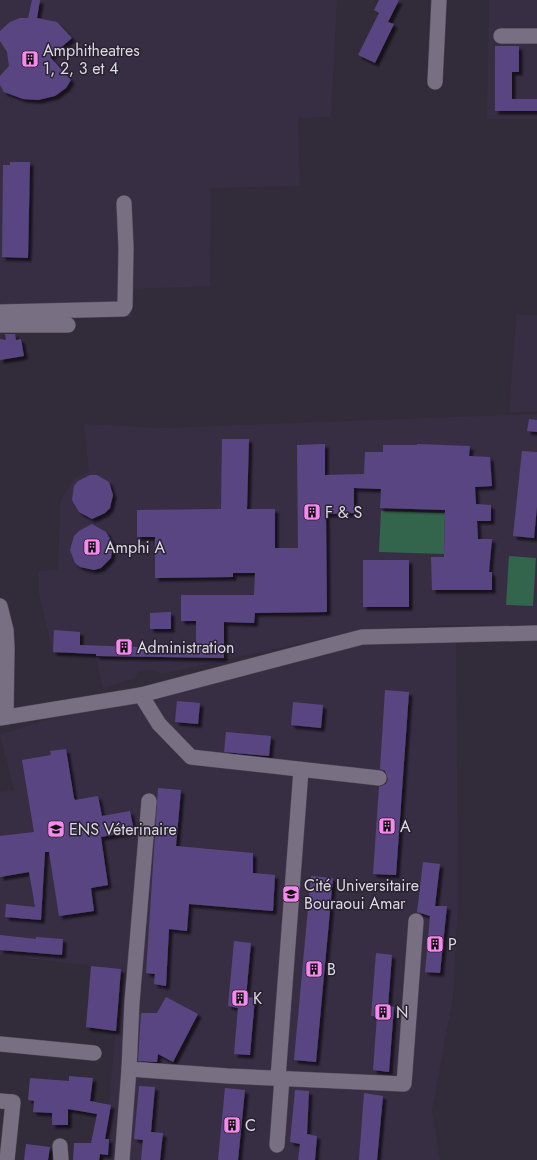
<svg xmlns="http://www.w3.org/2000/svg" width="537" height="1160" viewBox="0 0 537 1160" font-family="Jost,sans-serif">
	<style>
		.built { fill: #382e44 }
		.green { fill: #33644c }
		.building { fill: #5a4583; filter: url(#shadow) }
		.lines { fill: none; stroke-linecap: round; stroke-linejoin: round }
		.minor-casing { stroke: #4d4754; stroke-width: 16 }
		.minor { stroke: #787082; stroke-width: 15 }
		.labels { text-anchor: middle; stroke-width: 3; stroke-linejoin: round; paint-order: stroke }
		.poi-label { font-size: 16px; fill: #dedae4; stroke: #282130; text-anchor: start }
	</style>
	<defs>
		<filter id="shadow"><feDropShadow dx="3.5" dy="3.5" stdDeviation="1" flood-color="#0009"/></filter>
	</defs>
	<rect width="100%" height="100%" fill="#322b3a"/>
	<g class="built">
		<polygon points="0,0 337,0 331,117 298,118 300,186 211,188 210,286 131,289 132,317 0,320"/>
		<polygon points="489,0 537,0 537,119 487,119"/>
		<polygon points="516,315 537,315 537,411 509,413"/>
		<polygon points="537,414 537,625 447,625 365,629 161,674 153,670 138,672 135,678 103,688 96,656 53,653 39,594 39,571 58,570 60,503 66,491 75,478 89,472 84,424 163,428"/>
		<polygon points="456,633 458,900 453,997 432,1111 440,1160 104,1160 121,969 0,955 0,792 14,790 0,735 70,712 377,639"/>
	</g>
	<g class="green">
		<polygon points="381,511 445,513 444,554 379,552"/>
		<polygon points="509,556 536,558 533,606 506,605"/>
	</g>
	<g class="building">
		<polygon points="32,0 40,0 37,18 57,22 72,38 50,57 71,80 66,88 55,96 38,100 23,99 4,92 0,85 0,76 9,66 7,52 0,41 0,31 10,22 20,18 28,18"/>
		<polygon points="379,0 399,0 388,22 394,24 375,63 358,55 379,13 374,10"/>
		<polygon points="495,46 519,46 519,72 512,72 512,99 537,99 537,111 495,111"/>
		<polygon points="10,162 30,162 28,258 2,257 3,165 10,165"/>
		<polygon points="5,334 15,334 16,340 21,339 24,356 0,360 0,339 6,340"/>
		<polygon points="529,419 537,420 537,432 527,431"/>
		<polygon points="222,439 249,439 247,509 275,509 275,548 298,548 297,445 325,444 325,475 364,474 365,452 383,452 383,445 417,445 417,444 470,446 469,456 490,457 492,486 475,487 476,504 491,505 491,521 477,521 478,539 492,539 489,572 492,572 492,590 432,590 431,557 444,557 445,510 380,508 381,489 354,488 354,513 326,514 327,612 255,613 254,623 224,622 224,658 96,656 96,654 53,652 54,630 80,632 80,645 196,649 196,621 181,621 181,595 254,595 255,573 233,573 233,577 155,578 155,537 137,537 137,510 221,509"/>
		<polygon points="522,451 537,452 537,506 534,538 513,536"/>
		<polygon points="90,475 97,475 109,482 113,495 110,508 105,513 92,519 79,512 72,500 74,486 78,481"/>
		<polygon points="92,524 106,532 113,544 111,558 101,568 94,570 80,567 75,563 70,550 74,536 79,531"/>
		<rect x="363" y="560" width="46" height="47"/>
		<polygon points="171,612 171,629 150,629 150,613"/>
		<polygon points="385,690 409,692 396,875 373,874 379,787 386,784 388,779 385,771 380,769"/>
		<polygon points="177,701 200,703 198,724 175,722"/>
		<polygon points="293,702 323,705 321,728 291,725"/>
		<polygon points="226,732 271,736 269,756 224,752"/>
		<polygon points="66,749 74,798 75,800 98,796 102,816 130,811 134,831 101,837 108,885 91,888 94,911 59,916 49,852 45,852 41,920 5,917 6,904 35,907 29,872 0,877 0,836 34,832 22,760 51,755 50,751"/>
		<polygon points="158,788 181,790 176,846 253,853 253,873 275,875 273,911 189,904 187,931 169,929 166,986 154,984 155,974 146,973"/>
		<polygon points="423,862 440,864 435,906 447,906 440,973 425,972 430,916 417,912"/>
		<polygon points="311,876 333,878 316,1062 294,1060"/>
		<polygon points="0,935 36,939 36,937 63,939 62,955 0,950"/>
		<polygon points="234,941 251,943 246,997 255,998 250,1055 234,1054 238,1008 228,1006"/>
		<polygon points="376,953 392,955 388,1006 394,1007 389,1072 373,1070 377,1016 371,1016"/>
		<polygon points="91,966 121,969 116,1031 86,1027"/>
		<polygon points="166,997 198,1014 173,1062 158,1054 157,1062 138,1061 141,1013 157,1013"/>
		<polygon points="69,1076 93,1078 90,1101 111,1105 105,1139 109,1139 108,1155 100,1154 99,1160 73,1160 74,1143 91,1143 97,1114 68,1109 68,1125 52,1125 52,1113 33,1112 34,1101 28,1100 30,1078 69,1081"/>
		<polygon points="139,1086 155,1087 151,1132 163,1133 160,1160 141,1160 143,1140 134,1139"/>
		<polygon points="225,1088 245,1090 238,1160 218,1160"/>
		<polygon points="295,1090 309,1091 307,1134 317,1136 315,1160 298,1160 300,1144 290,1142"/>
		<polygon points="364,1093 383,1096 377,1160 359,1160"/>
		<polygon points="26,1144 50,1147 48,1160 24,1160"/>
	</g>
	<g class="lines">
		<defs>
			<g id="minor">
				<polyline points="501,36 537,36"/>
				<polyline points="435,82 439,0"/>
				<polyline points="0,312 123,309 125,306 126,248 124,203"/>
				<polyline points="0,325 68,325"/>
				<polyline points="0,606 6,630 7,647 6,717"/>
				<polyline points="141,695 159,724 191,757 379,778"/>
				<polyline points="0,718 141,695 362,637 537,633"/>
				<polyline points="149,801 132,1002 129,1069 228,1076 404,1084 416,921"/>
				<polyline points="0,1044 94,1053"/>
				<polyline points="278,1078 301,770"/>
				<polyline points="0,1101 13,1102 7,1160"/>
				<polyline points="277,1145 282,1078"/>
				<polyline points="60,1146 61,1160"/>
				<polyline points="122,1160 129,1069"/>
			</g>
		</defs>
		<use href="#minor" class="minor-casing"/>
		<use href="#minor" class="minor"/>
	</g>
	<defs>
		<symbol id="building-square" viewBox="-11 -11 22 22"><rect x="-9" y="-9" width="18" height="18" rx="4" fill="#f589ee" stroke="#282130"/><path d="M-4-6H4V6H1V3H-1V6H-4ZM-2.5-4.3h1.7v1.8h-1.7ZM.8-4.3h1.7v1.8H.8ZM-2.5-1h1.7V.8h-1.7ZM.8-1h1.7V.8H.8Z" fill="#111"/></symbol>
		<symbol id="university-square" viewBox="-11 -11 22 22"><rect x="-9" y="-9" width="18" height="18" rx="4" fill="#f589ee" stroke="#282130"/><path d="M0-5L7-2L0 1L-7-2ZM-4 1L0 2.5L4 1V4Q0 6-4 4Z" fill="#111"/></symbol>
	</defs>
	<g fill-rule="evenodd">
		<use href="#building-square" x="20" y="49" width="20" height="20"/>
		<use href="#building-square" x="302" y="502" width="20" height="20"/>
		<use href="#building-square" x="82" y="537" width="20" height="20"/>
		<use href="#building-square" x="114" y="637" width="20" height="20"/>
		<use href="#building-square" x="377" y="816" width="20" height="20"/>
		<use href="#university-square" x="46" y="819" width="20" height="20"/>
		<use href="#university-square" x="281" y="884" width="20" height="20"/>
		<use href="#building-square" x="425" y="934" width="20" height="20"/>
		<use href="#building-square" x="304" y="959" width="20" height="20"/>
		<use href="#building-square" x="230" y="988" width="20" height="20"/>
		<use href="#building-square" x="373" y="1002" width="20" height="20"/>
		<use href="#building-square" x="222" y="1115" width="20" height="20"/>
	</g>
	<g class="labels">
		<g class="poi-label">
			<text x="43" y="56">Amphitheatres<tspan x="43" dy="18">1, 2, 3 et 4</tspan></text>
			<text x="325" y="518">F &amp; S</text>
			<text x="105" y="553">Amphi A</text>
			<text x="137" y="653">Administration</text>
			<text x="400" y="832">A</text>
			<text x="69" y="835">ENS Véterinaire</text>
			<text x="304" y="891">Cité Universitaire<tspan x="304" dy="18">Bouraoui Amar</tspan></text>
			<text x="448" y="950">P</text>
			<text x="327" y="975">B</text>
			<text x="253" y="1004">K</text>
			<text x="396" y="1018">N</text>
			<text x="245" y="1131">C</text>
		</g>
	</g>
</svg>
